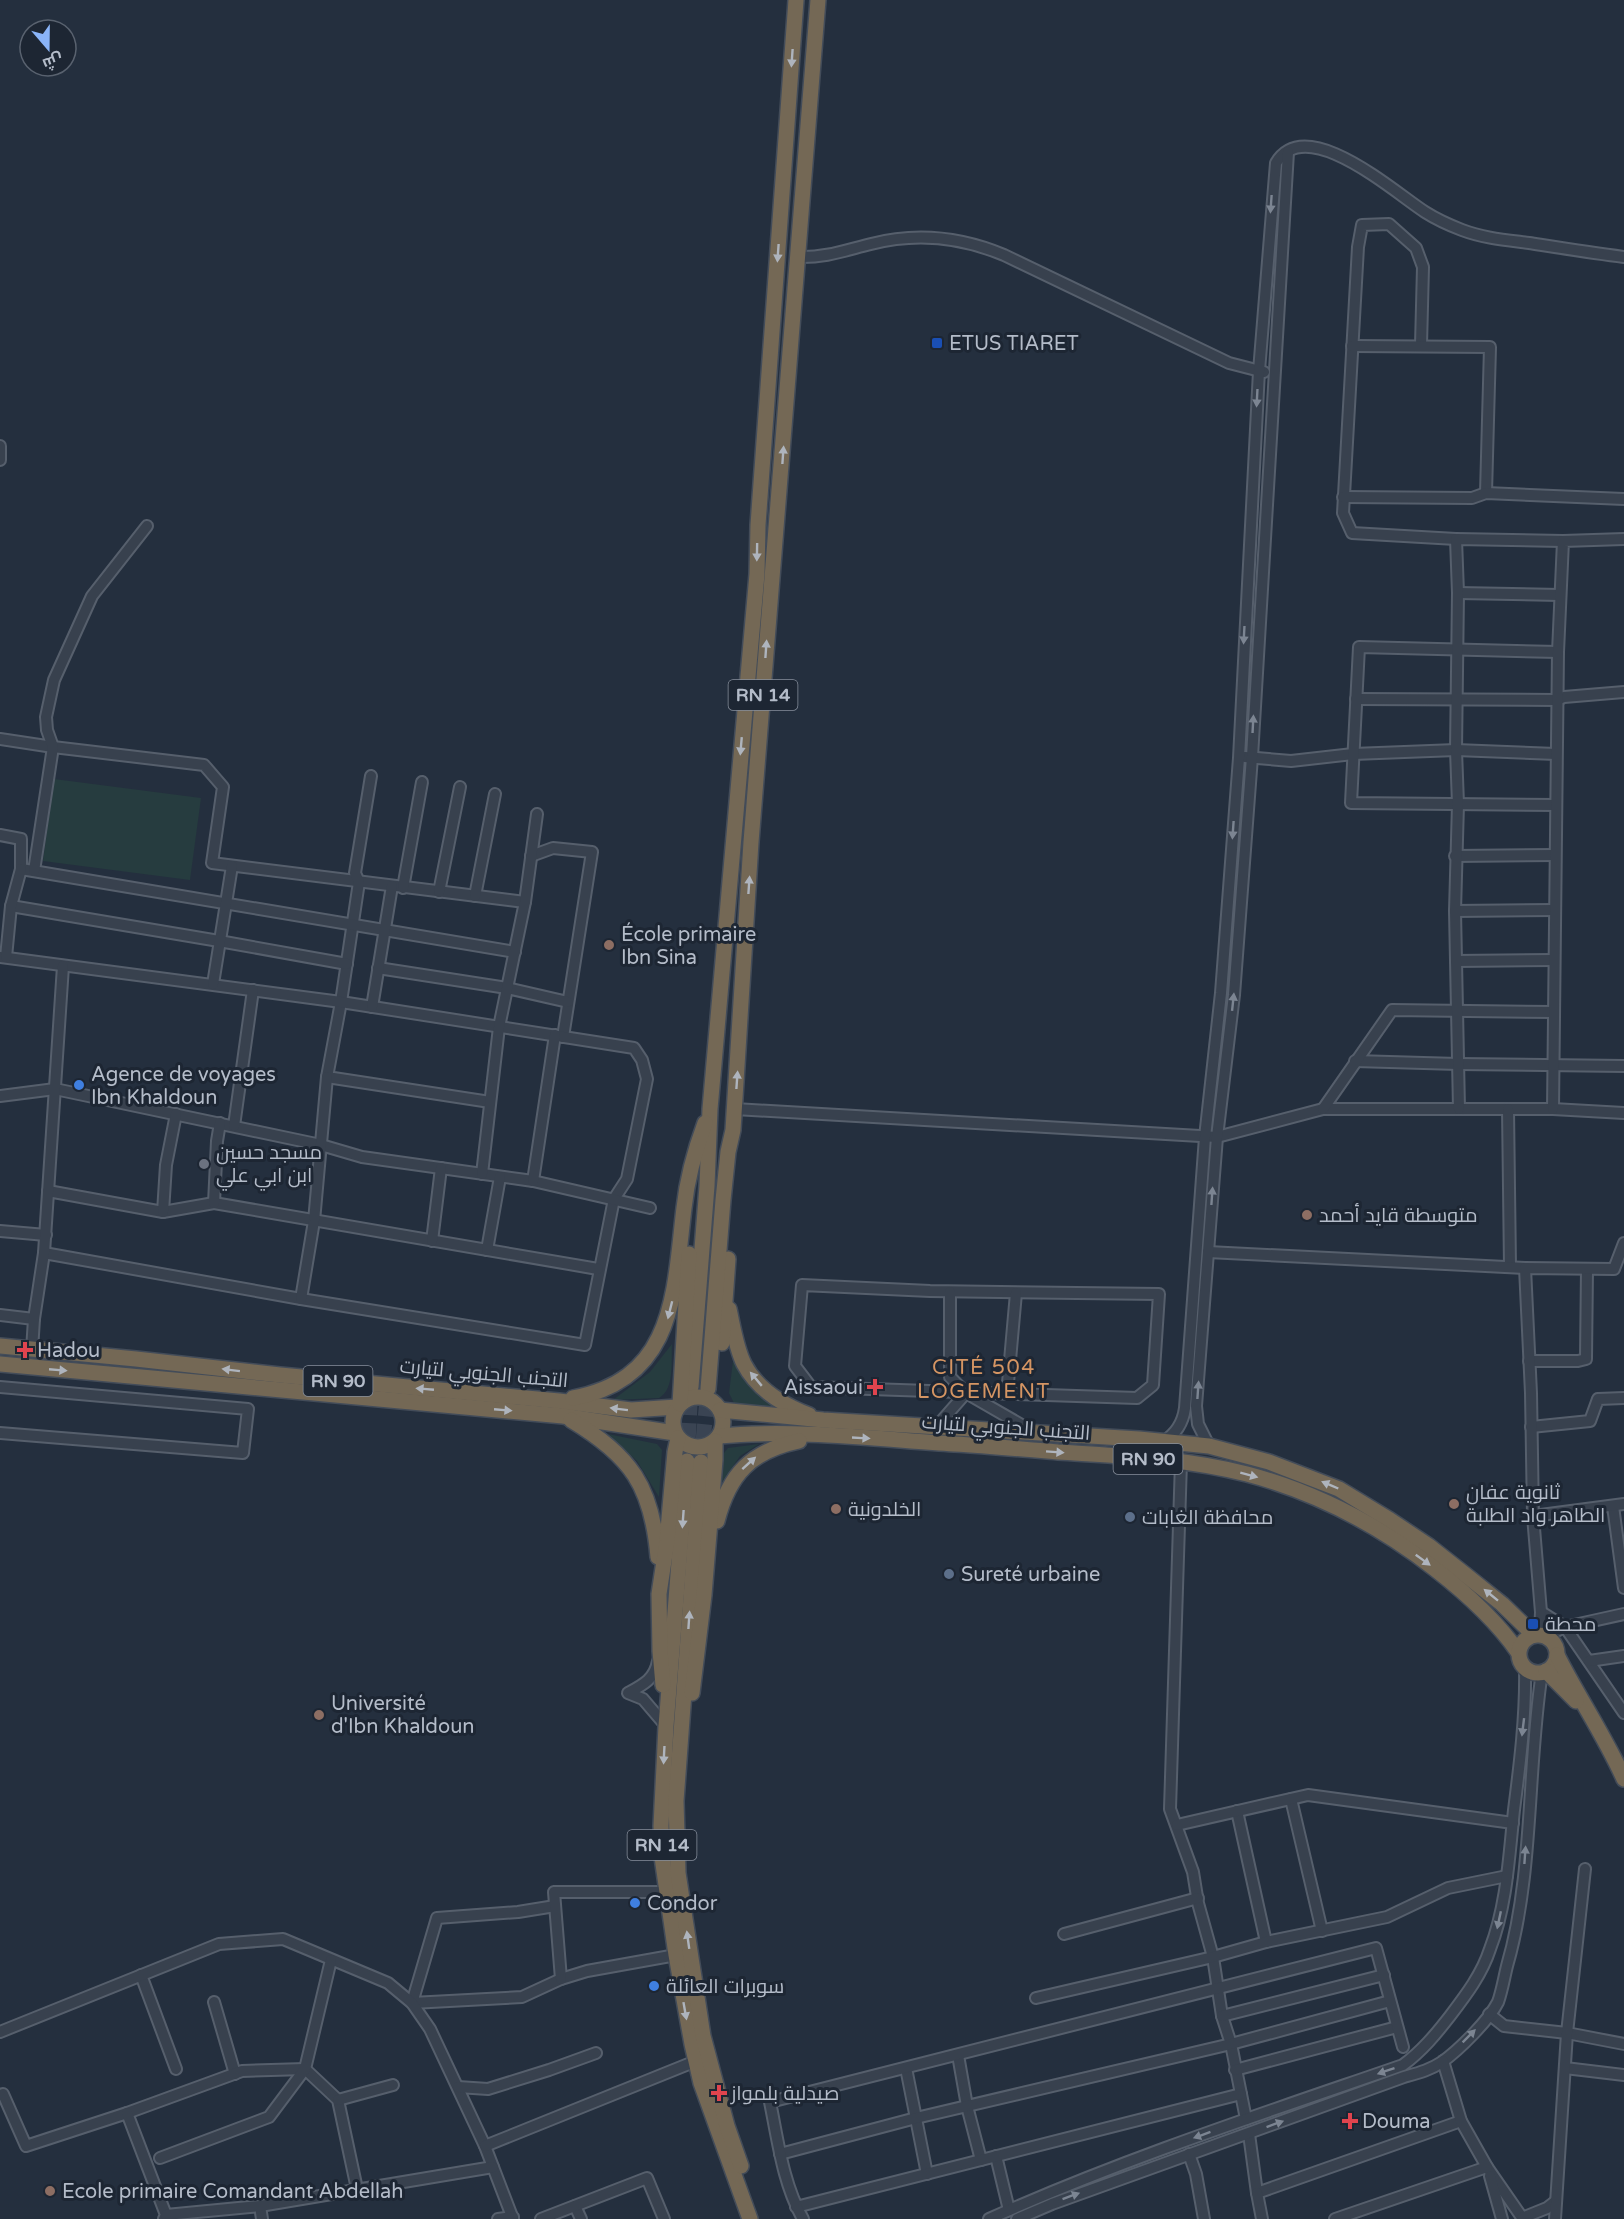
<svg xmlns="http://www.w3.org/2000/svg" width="1624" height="2219" viewBox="0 0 1624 2219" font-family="'Varela Round',Cairo,sans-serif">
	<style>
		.green { fill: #263c3f }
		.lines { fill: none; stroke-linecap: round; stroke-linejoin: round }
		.highway-tunnel { stroke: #3a4453; stroke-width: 15; stroke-dasharray: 15 8; stroke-linecap: butt }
		.minor-casing { stroke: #565f6c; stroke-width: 14 }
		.highway-casing { stroke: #434c59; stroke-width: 18 }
		.minor { stroke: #38414e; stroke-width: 10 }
		.highway { stroke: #746855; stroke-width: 15 }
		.oneway { fill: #aeb4bd }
		.oneway2 { fill: #7c8592 }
		.transit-dot { fill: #1a4fb4; stroke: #1d2633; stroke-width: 2 }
		.education-dot { fill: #8d6e63; stroke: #1d2633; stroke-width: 2 }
		.shop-dot { fill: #3f7fe0; stroke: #1d2633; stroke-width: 2 }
		.worship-dot { fill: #6b7280; stroke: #1d2633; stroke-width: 2 }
		.health-dot { fill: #e0444e; stroke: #1d2633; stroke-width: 2 }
		.service-dot { fill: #5c6f8a; stroke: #1d2633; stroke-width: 2 }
		.labels { text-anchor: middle; stroke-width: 6; stroke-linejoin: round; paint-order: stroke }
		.shield { fill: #1d2633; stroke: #878f9c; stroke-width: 1.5 }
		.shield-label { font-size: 18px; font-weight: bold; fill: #b4bcc9 }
		.poi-label { font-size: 20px; fill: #b4bcc9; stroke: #1d2633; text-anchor: start }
		.street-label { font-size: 20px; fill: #b4bcc9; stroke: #1d2633 }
		.neighbourhood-label { font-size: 21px; letter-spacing: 1.5px; fill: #d59563; stroke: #1d2633 }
	</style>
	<rect width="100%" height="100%" fill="#242f3e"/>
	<g class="green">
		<polygon points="54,779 201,798 190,880 43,861"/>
		<path d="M672,1344C671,1361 675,1389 659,1398L613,1400L650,1372Z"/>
		<polygon points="734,1353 756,1391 780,1411 758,1409 734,1403 729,1393"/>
		<polygon points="608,1434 657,1444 662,1450 659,1497 637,1461"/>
		<polygon points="759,1444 740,1456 722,1482 724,1453 728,1448"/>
	</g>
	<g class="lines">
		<g class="highway-tunnel">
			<polyline points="687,1461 691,1387"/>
			<polyline points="701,1462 708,1389"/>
		</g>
		<defs>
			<g id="minor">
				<path d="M798,257C825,258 846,250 871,244C917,232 961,237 1004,255L1229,363L1264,372"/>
				<polyline points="1421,345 1423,267 1416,248 1389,224 1362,225 1358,247 1343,513 1352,533 1456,539"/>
				<polyline points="1352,346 1490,347 1486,493"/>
				<polyline points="0,446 0,460"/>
				<polyline points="1343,497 1472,498 1486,493 1624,499"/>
				<polyline points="1458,593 1560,595"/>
				<polyline points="1356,699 1557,700 1564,697 1624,692"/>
				<polyline points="0,739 53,747 204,765 223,787 212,863 525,902"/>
				<polyline points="1245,757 1291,761 1353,754 1456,750 1556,754"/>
				<polyline points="371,776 355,873 359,882 341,1002 327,1077 490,1102"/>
				<polyline points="1556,805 1351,803 1359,647 1558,652"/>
				<polyline points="0,835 21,839 21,869 515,952"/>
				<polyline points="531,856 553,848 592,852 563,1037"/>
				<polyline points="1455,856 1555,855"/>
				<polyline points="34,871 53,747 47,730 46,717 54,680 92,596 147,526"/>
				<polyline points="403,888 422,782"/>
				<polyline points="439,892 460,787"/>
				<polyline points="475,896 495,794"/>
				<polyline points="11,906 219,941 347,964"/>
				<polyline points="1455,911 1555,910"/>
				<polyline points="0,957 341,1002 634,1048 642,1060 647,1079 627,1179 614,1199 585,1345 301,1299 44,1253"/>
				<polyline points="6,957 11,906 21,869"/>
				<polyline points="1456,961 1554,960"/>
				<polyline points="378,968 507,988 568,1002"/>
				<polyline points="213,984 232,866"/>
				<polyline points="372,1007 392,886"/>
				<polyline points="1355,1061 1458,1064 1624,1066"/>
				<polyline points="0,1096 55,1089 321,1145 362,1157 533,1181 650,1208"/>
				<polyline points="735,1109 1217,1137 1323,1109 1553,1109 1624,1113"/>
				<polyline points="1323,1109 1392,1010 1554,1012"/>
				<polyline points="1459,1109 1455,911 1458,804 1456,750 1458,593 1456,539 1563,541"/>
				<polyline points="1508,1109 1510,1267"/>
				<polyline points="1553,1109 1558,652 1563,541 1624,539"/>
				<polyline points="234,1126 253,990"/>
				<polyline points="482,1174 499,1027 525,902 537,814"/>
				<polyline points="533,1181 555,1035"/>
				<polyline points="48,1191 163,1212 214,1203 598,1269"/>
				<polyline points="214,1203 217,1141 220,1123"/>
				<polyline points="163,1212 166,1165 176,1114"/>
				<polyline points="0,1231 46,1235"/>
				<polyline points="432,1241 441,1168"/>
				<polyline points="487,1250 500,1177"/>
				<polyline points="1208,1252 1525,1268"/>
				<polygon points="802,1285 930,1291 1159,1294 1153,1385 1137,1398 811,1387 795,1366"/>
				<polyline points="950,1292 950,1377 966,1393 1032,1431"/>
				<polyline points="301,1299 314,1221 327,1077"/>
				<polyline points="0,1315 34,1319"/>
				<polyline points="32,1350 34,1319 44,1253 63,966"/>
				<polyline points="1529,1361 1578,1361 1586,1359 1587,1269"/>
				<polyline points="0,1387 248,1409 243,1453 0,1433"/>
				<polyline points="1007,1394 1016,1293"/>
				<polyline points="937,1426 966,1393"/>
				<polyline points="1531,1427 1590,1421 1598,1399 1624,1398"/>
				<path d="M1163,1442C1176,1434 1183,1423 1185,1408L1205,1137L1221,993L1239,758L1259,371L1276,163C1306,113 1394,192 1425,212C1436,219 1449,225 1462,230C1483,238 1506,240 1529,243C1561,248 1592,253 1624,257"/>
				<polyline points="1209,1446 1198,1424 1196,1406 1217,1137 1234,995 1252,757 1288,152"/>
				<polyline points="1181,1462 1170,1809 1193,1872 1198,1903 1213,1957 1222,2016 1231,2044 1246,2119"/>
				<polyline points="1613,1506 1624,1588"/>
				<polyline points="1533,1516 1624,1504"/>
				<polyline points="1541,1612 1565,1627 1624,1713"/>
				<polyline points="1540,1634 1541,1612 1533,1516 1531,1393 1525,1268 1614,1269 1624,1243"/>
				<polyline points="1546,1636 1565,1627 1624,1614"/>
				<path d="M658,1661C655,1679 643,1685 628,1693L643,1699L666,1726"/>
				<polyline points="1589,1661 1624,1656"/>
				<polyline points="1291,1799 1322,1931"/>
				<polyline points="1237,1811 1266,1942"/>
				<polyline points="1177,1825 1308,1795 1513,1823"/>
				<polyline points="555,1906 518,1912 437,1918 412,2003 522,1997 561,1979 587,1971 676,1955"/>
				<polyline points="1064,1934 1198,1898"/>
				<polyline points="141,1975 176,2069"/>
				<polyline points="561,1979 554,1892 666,1892"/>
				<polyline points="1036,1998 1213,1957 1266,1942 1387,1917 1448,1888 1507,1876"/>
				<polyline points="214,2002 235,2074"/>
				<polyline points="1489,2014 1504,2026 1567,2033 1624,2044"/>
				<polyline points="1222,2016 1384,1975"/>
				<polyline points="0,2032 219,1944 283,1939 388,1983 412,2003 430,2029 485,2146 513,2219"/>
				<polyline points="958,2055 967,2106 981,2160"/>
				<polyline points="906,2068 927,2174"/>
				<polyline points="1565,2068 1624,2075"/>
				<polyline points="1235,2070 1397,2027"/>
				<polyline points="458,2087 488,2089 549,2070 596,2053"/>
				<polyline points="3,2094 26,2146 127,2113 242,2071 305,2069 338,2100 357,2189"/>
				<polyline points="338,2100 393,2085"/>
				<polyline points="127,2113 166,2215 164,2219"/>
				<polyline points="1249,2134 1257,2193 1461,2121"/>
				<polyline points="485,2146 696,2061"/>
				<polyline points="780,2154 916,2118 1231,2044 1390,2001"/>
				<polyline points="1189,2154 1196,2174 1204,2219"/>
				<polyline points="996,2156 1009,2210"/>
				<polyline points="160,2158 269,2117 305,2069 331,1960"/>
				<polyline points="1487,2167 1523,2219"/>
				<polyline points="1490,2176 1502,2219"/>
				<polyline points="1257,2193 1262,2219"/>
				<polyline points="260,2206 262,2219"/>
				<polyline points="575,2206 581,2219"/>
				<polyline points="796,2207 1241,2094"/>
				<polyline points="166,2215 260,2206 493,2167"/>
				<polyline points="1522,2218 1547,2208 1556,2201"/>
				<polyline points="498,2219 513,2217"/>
				<polyline points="541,2219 647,2178 664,2219"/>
				<path d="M803,2219C783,2184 778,2141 770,2102L1376,1948L1403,2047"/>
				<path d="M989,2219C1123,2159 1264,2113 1403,2065C1422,2051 1436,2034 1450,2016C1466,1995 1482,1974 1490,1949C1507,1905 1509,1856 1514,1810C1520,1763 1526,1715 1525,1668"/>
				<path d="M1017,2219L1052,2204L1404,2077C1418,2073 1430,2070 1442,2062C1459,2050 1489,2020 1498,2002C1502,1991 1504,1978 1507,1966C1534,1873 1527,1769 1542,1672"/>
				<polyline points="1335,2219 1487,2167 1461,2121 1443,2061"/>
				<polyline points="1555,2219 1567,2033 1585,1869"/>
			</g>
			<g id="highway">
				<path d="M729,1309C733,1327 736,1348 744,1364C757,1389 783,1405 809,1415"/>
				<polyline points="722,1343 728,1259"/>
				<polyline points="0,1346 136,1359 280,1375 559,1401 631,1410 677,1407"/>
				<polyline points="0,1364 563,1416 675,1433"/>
				<polyline points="691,1387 707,1186 710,1109 757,574 758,525 796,0"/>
				<polyline points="708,1389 723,1200 728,1152 733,1130 751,842 818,0"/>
				<circle cx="698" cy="1422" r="25"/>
				<path d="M573,1398C676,1379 674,1291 684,1208C687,1180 695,1150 705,1123"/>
				<polyline points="680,1404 689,1254"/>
				<polyline points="720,1410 823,1420 1139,1439 1209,1446 1269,1462 1339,1489 1390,1520 1429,1546 1467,1576 1502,1604 1534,1635"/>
				<path d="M571,1420C631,1456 652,1486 658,1557"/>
				<path d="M719,1436C795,1429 877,1439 954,1444C989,1446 1023,1449 1058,1452C1121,1456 1185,1458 1247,1474C1315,1492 1380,1526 1435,1569C1466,1593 1496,1620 1518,1652"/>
				<polyline points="687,1461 666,1726 661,1826 662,1857 676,1955 692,2044 701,2083 750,2219"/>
				<polyline points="701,1462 676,1801 678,1873 703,2036 727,2126 741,2166"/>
				<path d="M717,1521C729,1474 751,1451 799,1441"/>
				<circle cx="1538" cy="1654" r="19"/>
				<path d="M1557,1655C1578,1697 1605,1736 1624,1779"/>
				<polyline points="1546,1671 1576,1701"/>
				<polyline points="663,1685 660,1651 659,1594 667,1541 675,1452 678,1438"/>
				<polyline points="692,1693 704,1595 715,1460 715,1441"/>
			</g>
		</defs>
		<use href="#minor" class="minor-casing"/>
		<use href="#highway" class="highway-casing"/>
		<use href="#minor" class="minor"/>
		<use href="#highway" class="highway"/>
	</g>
	<defs><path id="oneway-solid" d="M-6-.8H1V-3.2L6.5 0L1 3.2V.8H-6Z" transform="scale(1.5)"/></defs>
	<g class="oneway">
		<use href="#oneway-solid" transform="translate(792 58) rotate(94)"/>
		<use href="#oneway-solid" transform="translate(778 253) rotate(94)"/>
		<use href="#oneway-solid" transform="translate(783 455) rotate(-86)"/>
		<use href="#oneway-solid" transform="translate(757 552) rotate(91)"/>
		<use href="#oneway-solid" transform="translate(766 649) rotate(-86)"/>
		<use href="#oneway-solid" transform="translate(741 746) rotate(95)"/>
		<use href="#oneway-solid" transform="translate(749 885) rotate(-86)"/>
		<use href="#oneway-solid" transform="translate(737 1080) rotate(-86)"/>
		<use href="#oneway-solid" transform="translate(670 1310) rotate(104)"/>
		<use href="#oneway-solid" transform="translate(58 1370) rotate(5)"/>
		<use href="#oneway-solid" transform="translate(231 1370) rotate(-173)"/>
		<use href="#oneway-solid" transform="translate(756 1379) rotate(-130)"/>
		<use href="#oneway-solid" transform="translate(425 1389) rotate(-175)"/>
		<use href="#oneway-solid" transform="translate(619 1409) rotate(-173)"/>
		<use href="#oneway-solid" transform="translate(503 1410) rotate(5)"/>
		<use href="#oneway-solid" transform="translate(861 1438) rotate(3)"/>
		<use href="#oneway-solid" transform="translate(1055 1452) rotate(4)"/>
		<use href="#oneway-solid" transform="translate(749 1463) rotate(-42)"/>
		<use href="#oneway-solid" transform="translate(1249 1475) rotate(15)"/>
		<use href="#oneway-solid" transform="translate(1330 1485) rotate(-157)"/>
		<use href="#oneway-solid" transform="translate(683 1519) rotate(94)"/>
		<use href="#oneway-solid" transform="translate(1423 1560) rotate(36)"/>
		<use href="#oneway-solid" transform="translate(1491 1595) rotate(-141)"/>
		<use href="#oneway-solid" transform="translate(689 1620) rotate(-86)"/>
		<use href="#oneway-solid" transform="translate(664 1755) rotate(93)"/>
		<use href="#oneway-solid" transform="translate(688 1940) rotate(-98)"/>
		<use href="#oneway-solid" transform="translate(685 2011) rotate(80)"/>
	</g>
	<g class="oneway2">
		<use href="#oneway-solid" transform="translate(1271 204) rotate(94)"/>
		<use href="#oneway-solid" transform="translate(1257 398) rotate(93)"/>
		<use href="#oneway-solid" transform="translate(1244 635) rotate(93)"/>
		<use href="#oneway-solid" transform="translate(1253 724) rotate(-87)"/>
		<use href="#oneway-solid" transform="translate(1233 830) rotate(94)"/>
		<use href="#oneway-solid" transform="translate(1233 1002) rotate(-84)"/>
		<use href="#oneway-solid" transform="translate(1212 1196) rotate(-86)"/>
		<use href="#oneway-solid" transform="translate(1198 1390) rotate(-86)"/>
		<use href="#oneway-solid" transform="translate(1523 1727) rotate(97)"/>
		<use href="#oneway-solid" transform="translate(1525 1855) rotate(-86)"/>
		<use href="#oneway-solid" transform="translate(1499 1920) rotate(102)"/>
		<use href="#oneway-solid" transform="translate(1469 2036) rotate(-45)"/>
		<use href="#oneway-solid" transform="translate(1386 2071) rotate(161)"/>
		<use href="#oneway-solid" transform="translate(1275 2124) rotate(-20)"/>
		<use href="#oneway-solid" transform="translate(1202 2135) rotate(160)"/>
		<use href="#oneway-solid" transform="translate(1071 2196) rotate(-20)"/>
	</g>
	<g class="transit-dot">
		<rect x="931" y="337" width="12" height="12" rx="3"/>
		<rect x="1527" y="1618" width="12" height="12" rx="3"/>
	</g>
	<g class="education-dot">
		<circle cx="609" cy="945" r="6"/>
		<circle cx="1307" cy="1215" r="6"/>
		<circle cx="1454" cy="1504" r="6"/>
		<circle cx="836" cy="1509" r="6"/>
		<circle cx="319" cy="1715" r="6"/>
		<circle cx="50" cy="2191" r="6"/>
	</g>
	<g class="shop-dot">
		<circle cx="79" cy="1085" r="6"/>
		<circle cx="635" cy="1903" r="6"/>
		<circle cx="654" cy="1986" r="6"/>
	</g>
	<circle class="worship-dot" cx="204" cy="1164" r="6"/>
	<g class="health-dot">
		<path d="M22 1341h6v6h6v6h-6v6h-6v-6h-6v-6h6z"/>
		<path d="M872 1378h6v6h6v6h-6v6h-6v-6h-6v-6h6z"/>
		<path d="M716 2084h6v6h6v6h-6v6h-6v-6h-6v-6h6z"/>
		<path d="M1347 2112h6v6h6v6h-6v6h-6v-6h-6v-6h6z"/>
	</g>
	<g class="service-dot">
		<circle cx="1130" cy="1517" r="6"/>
		<circle cx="949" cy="1574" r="6"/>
	</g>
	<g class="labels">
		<g class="shield">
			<rect x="728.5" y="680" width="69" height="30" rx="4.5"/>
			<rect x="303.5" y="1366" width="69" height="30" rx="4.5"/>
			<rect x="1113.5" y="1444" width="69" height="30" rx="4.5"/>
			<rect x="627.5" y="1830" width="69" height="30" rx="4.5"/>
		</g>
		<g class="shield-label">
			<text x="763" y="701">RN 14</text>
			<text x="338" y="1387">RN 90</text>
			<text x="1148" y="1465">RN 90</text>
			<text x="662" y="1851">RN 14</text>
		</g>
		<g class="poi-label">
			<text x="949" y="350">ETUS TIARET</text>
			<text x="621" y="941">École primaire<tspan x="621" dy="23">Ibn Sina</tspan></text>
			<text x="91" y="1081">Agence de voyages<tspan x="91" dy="23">Ibn Khaldoun</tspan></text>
			<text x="216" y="1159">مسجد حسين<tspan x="216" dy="23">ابن ابي علي</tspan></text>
			<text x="1319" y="1222">متوسطة قايد أحمد</text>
			<text x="37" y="1357">Hadou</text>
			<text x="863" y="1394" text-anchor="end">Aissaoui</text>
			<text x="1466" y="1499">ثانوية عفان<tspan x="1466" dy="23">الطاهر واد الطلبة</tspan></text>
			<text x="848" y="1516">الخلدونية</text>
			<text x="1142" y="1524">محافظة الغابات</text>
			<text x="961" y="1581">Sureté urbaine</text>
			<text x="1545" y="1631">محطة</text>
			<text x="331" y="1710">Université<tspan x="331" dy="23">d'Ibn Khaldoun</tspan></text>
			<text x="647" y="1910">Condor</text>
			<text x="666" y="1993">سوبرات العائلة</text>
			<text x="731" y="2100">صيدلية بلمواز</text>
			<text x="1362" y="2128">Douma</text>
			<text x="62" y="2198">Ecole primaire Comandant Abdellah</text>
		</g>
		<g class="street-label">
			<text transform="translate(484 1373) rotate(5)" y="7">التجنب الجنوبي لتيارت</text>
			<text transform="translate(1006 1427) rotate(4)" y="7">التجنب الجنوبي لتيارت</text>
		</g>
		<g class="neighbourhood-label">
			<text x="984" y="1374">CITÉ 504<tspan x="984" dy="24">LOGEMENT</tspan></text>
		</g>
	</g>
	<g transform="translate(48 48) rotate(160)"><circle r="28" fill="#1d2633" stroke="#59626f" stroke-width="1.5"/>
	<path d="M0-4.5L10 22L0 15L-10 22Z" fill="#8ab4f8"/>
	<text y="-9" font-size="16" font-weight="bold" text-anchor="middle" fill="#b4bcc9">ش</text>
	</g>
</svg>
